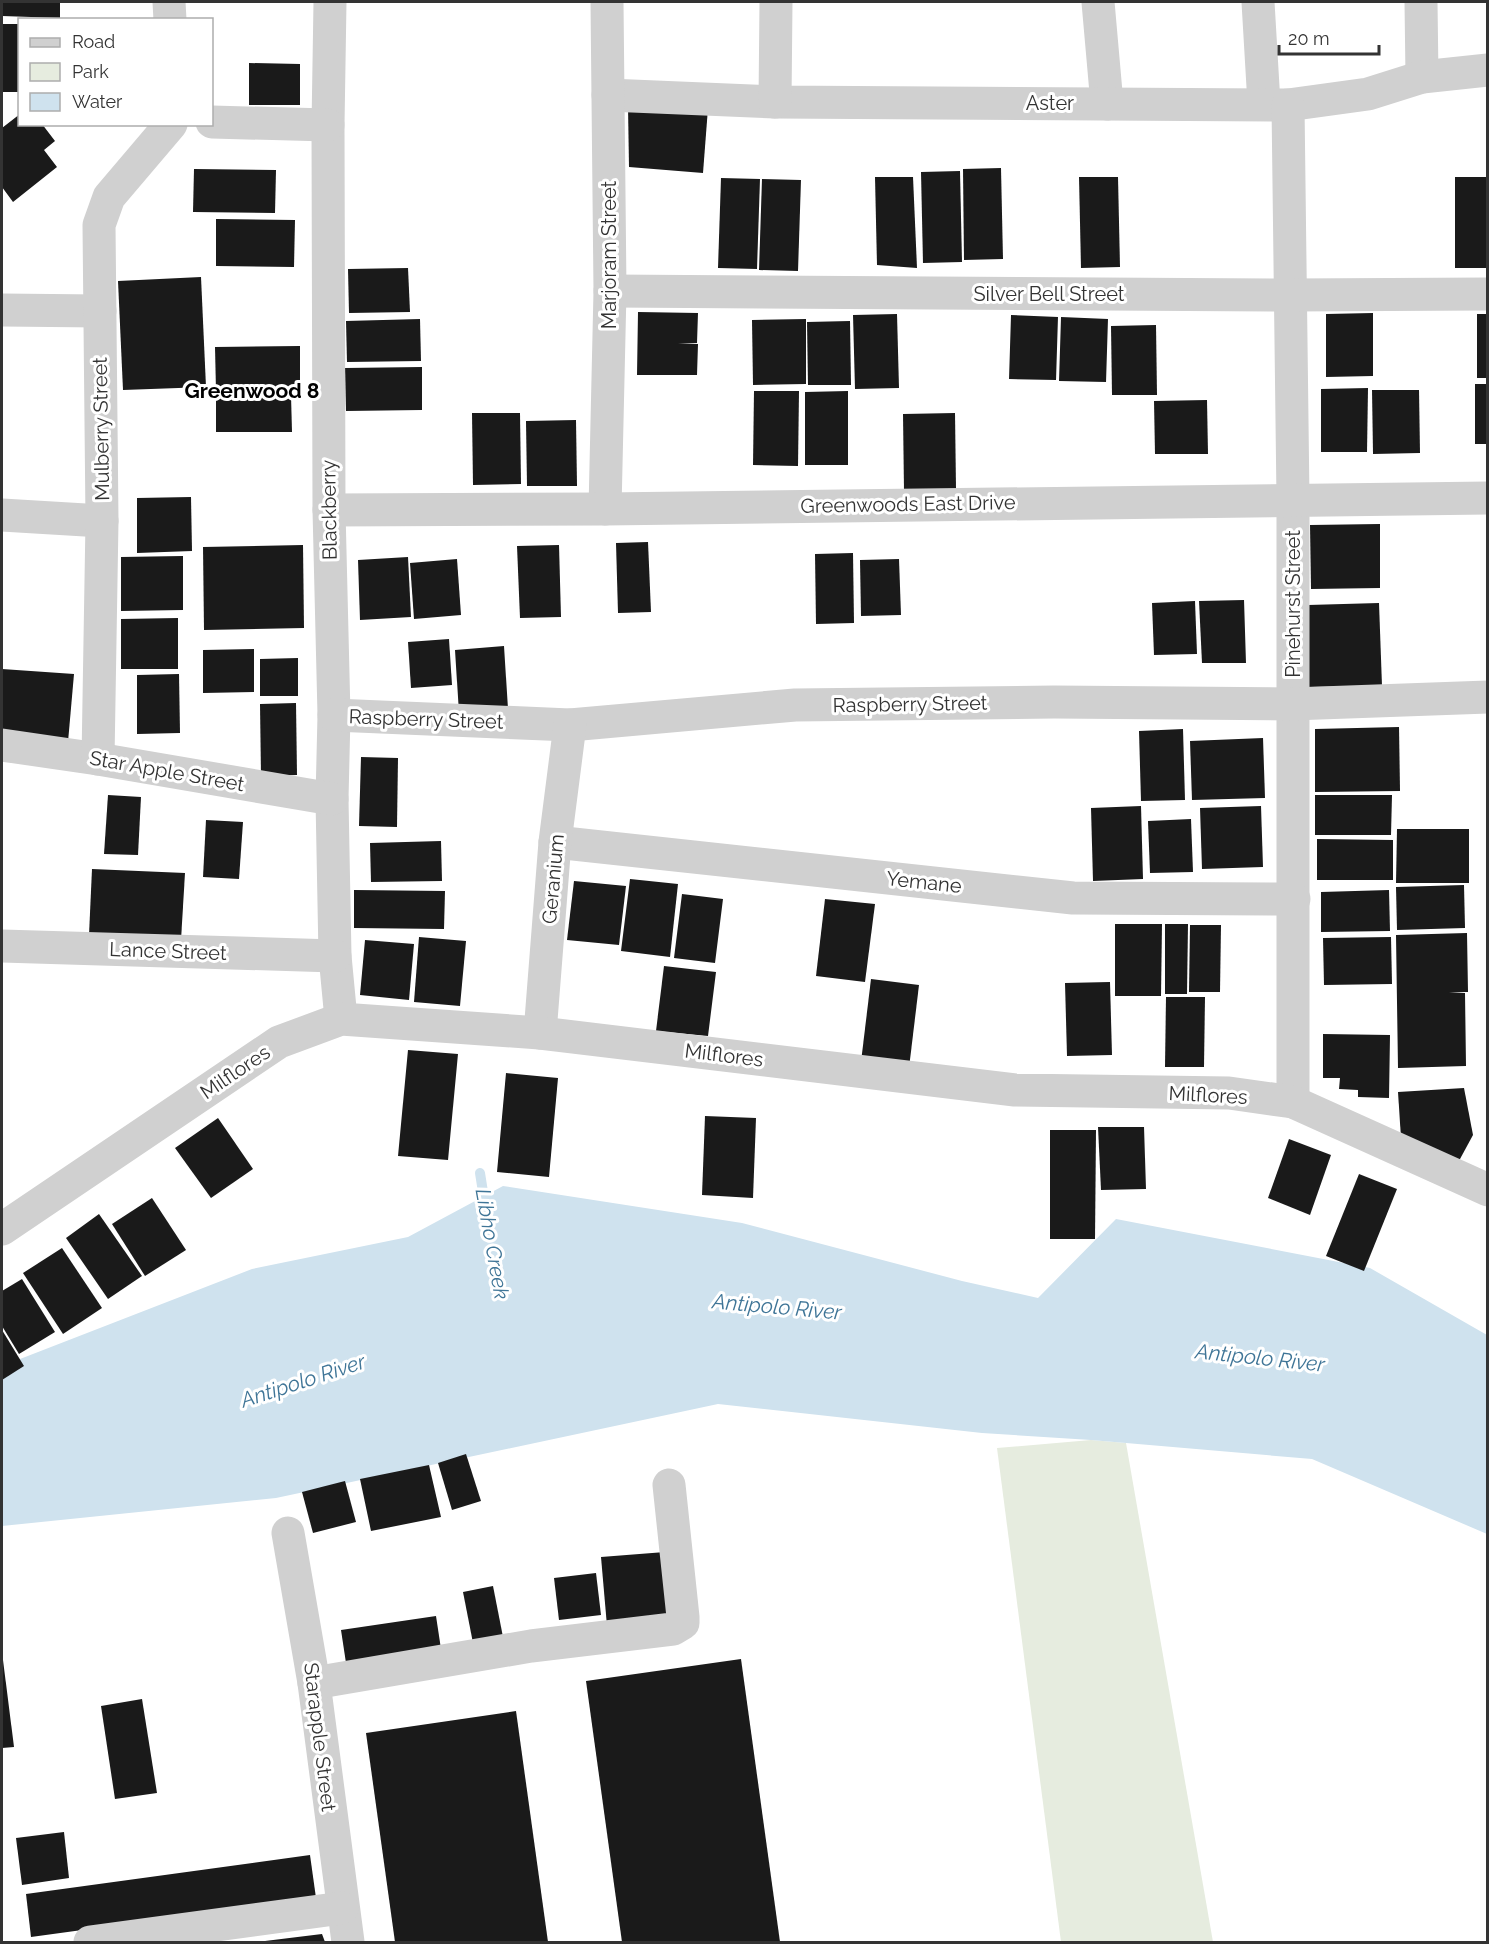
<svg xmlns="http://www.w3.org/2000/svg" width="1489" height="1944" viewBox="0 0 1489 1944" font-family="Raleway,sans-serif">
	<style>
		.green { fill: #e6ecdf }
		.water { fill: #cfe2ee }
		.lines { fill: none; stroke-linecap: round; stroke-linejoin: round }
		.stream { stroke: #cfe2ee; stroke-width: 10 }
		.building { fill: #1a1a1a }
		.minor { stroke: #d0d0d0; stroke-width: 33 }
		.labels { text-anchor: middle; stroke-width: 6; stroke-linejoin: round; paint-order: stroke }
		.street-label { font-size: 20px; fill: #333; stroke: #fff }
		.neighbourhood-label { font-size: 21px; font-weight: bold; fill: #000; stroke: #fff }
		.water-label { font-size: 21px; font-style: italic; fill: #3f7597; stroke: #fff }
	</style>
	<rect width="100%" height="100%" fill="#fff"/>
	<polygon class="green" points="1091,1440 1126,1443 1213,1942 1061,1942 997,1448"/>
	<polygon class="water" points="503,1186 742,1223 962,1281 1038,1298 1116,1219 1370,1268 1487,1335 1487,1534 1312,1459 1091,1440 982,1433 718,1404 276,1498 2,1526 2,1366 252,1269 408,1237"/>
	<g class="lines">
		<polyline class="stream" points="480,1173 486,1211"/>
	</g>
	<g class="building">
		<polygon points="2,2 60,2 60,18 2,16"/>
		<rect x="2" y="24" width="18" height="68"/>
		<polygon points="249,63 300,64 300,105 249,105"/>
		<polygon points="628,106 708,108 703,173 629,167"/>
		<polygon points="20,114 20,124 42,124 55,141 44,150 57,167 13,202 2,187 2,128"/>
		<polygon points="1001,168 1003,259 964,260 963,169"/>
		<polygon points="194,169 276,170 275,213 193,212"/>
		<polygon points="960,171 962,262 923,263 921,172"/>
		<polygon points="875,177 913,177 917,268 877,265"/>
		<polygon points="1079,177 1118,177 1120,267 1081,268"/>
		<rect x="1455" y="177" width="33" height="91"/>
		<polygon points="721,178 760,179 757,269 718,268"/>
		<polygon points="762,179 801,180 798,271 759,270"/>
		<polygon points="216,219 295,220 294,267 216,266"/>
		<polygon points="408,268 410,312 349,313 348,269"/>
		<polygon points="201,277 206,387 123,390 118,281"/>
		<polygon points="638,312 698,313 697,343 678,343 698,344 697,375 637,375"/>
		<polygon points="1373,313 1373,376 1326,377 1326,314"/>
		<polygon points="897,314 899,388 855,389 853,315"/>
		<rect x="1477" y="314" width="11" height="64"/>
		<polygon points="1011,315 1058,317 1056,380 1009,379"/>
		<polygon points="1061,317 1108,319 1106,382 1059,381"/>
		<polygon points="420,319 421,361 347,362 346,321"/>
		<polygon points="806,319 806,384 753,385 752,320"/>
		<polygon points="850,321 851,385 808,385 807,322"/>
		<polygon points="1156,325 1157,395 1112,395 1111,326"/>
		<polygon points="300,346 300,390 216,391 215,347"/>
		<polygon points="422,367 422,410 346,411 345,368"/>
		<rect x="1475" y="384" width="13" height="60"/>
		<polygon points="1368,388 1367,452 1321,452 1321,389"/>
		<polygon points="1372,390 1419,390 1420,453 1373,454"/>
		<polygon points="754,391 799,391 798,466 753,465"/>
		<polygon points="848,391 848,465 805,465 805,392"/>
		<polygon points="291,395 292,432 216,432 216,396"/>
		<polygon points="1207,400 1208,454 1155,454 1154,401"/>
		<polygon points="472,413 520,413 521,484 473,485"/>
		<polygon points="955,413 956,489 904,491 903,414"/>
		<polygon points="576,420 577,486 527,486 526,421"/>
		<polygon points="191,497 192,551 137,553 137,498"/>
		<polygon points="1380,524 1380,588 1311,589 1310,525"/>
		<polygon points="648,542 651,612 618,613 616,543"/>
		<polygon points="303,545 304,628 204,630 203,547"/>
		<polygon points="559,545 561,617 520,618 517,546"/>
		<polygon points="853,553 854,623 816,624 815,554"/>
		<polygon points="183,556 183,610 121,611 121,557"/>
		<polygon points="408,557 411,617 360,620 358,560"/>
		<polygon points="457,559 461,615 414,619 410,563"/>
		<polygon points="899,559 901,615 861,616 860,560"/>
		<polygon points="1244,600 1246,663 1202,663 1199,601"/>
		<polygon points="1195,601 1197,654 1154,655 1152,603"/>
		<polygon points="1379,603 1382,686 1309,687 1308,605"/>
		<polygon points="178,618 178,669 121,669 121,619"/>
		<polygon points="449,639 452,685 411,688 408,642"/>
		<polygon points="504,646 508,709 459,713 455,650"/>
		<polygon points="254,649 254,692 203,693 203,650"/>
		<polygon points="298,658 298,696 260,696 260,659"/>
		<polygon points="2,669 74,674 68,742 2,738"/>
		<polygon points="179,674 180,733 137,734 137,675"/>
		<polygon points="296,703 297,775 261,776 260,704"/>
		<polygon points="1399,727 1400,791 1315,792 1315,729"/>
		<polygon points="1183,729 1185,800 1141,801 1139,731"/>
		<polygon points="1263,738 1265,798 1192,800 1190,741"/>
		<polygon points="361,757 398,758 397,827 359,826"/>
		<polygon points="108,795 141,797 138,855 104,854"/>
		<polygon points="1315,795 1392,795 1391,835 1315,835"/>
		<polygon points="1141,806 1143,879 1093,881 1091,808"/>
		<polygon points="1261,806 1263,867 1202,869 1200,808"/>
		<polygon points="1191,819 1193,872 1150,873 1148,821"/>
		<polygon points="206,820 243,822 239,879 203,877"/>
		<polygon points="1397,829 1469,829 1469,883 1396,883"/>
		<polygon points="1317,839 1393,840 1393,880 1317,880"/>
		<polygon points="441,841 442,881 371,882 370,843"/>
		<polygon points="92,869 185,873 181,940 89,935"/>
		<polygon points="630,879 678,884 670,957 621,951"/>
		<polygon points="574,881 626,886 619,945 567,940"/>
		<polygon points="1464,885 1465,928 1397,930 1396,887"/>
		<polygon points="354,890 445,891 444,929 354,928"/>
		<polygon points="1389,890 1390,931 1321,932 1321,892"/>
		<polygon points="682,894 723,899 715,963 674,958"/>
		<polygon points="825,899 875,904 865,982 816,976"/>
		<polygon points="1115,924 1162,924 1161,996 1115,996"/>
		<polygon points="1165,924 1188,924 1187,994 1165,994"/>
		<polygon points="1190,925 1221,925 1220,992 1189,992"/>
		<polygon points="1467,933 1468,992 1449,992 1465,993 1466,1066 1398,1068 1396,935"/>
		<polygon points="419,937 466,941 460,1006 414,1002"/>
		<polygon points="1391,937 1392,984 1324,985 1323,938"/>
		<polygon points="365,940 414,944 409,1000 360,995"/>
		<polygon points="664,966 716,972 708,1036 656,1031"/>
		<polygon points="871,979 919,985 909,1068 861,1062"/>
		<polygon points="1110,982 1112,1055 1067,1056 1065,983"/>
		<polygon points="1166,997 1205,997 1204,1067 1165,1067"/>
		<polygon points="1323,1034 1390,1035 1389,1098 1358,1097 1358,1090 1339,1089 1340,1078 1323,1078"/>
		<polygon points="408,1050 458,1054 448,1160 398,1156"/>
		<polygon points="506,1073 558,1078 549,1177 497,1172"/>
		<polygon points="1464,1088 1473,1135 1460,1159 1437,1163 1401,1138 1398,1092"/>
		<polygon points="705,1116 756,1118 753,1198 702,1195"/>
		<polygon points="218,1118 253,1169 211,1198 175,1148"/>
		<polygon points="1098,1127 1144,1127 1146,1189 1101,1190"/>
		<polygon points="1050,1130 1096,1130 1095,1239 1050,1239"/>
		<polygon points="1289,1139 1331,1155 1310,1215 1268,1198"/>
		<polygon points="1359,1174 1397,1189 1364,1271 1326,1256"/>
		<polygon points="152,1198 186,1250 145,1276 112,1224"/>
		<polygon points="99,1214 142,1276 108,1299 66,1238"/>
		<polygon points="62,1248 102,1308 63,1334 23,1273"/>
		<polygon points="22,1279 55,1332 19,1354 2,1326 2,1291"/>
		<polygon points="2,1330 24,1366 2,1380"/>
		<polygon points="466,1454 481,1501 452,1510 438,1463"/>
		<polygon points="429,1465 441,1517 371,1531 360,1479"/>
		<polygon points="345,1481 356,1522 313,1533 302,1492"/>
		<polygon points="665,1552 670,1621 607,1626 601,1557"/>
		<polygon points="596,1573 601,1615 559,1620 554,1578"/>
		<polygon points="493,1586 503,1637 473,1643 463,1592"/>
		<polygon points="436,1616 441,1649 346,1663 341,1630"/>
		<polygon points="741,1659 780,1942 622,1942 586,1681"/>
		<polygon points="3,1660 14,1747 2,1748 2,1661"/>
		<polygon points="142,1699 157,1793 115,1799 101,1706"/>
		<polygon points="516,1711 548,1942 395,1942 366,1733"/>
		<polygon points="64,1832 69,1878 22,1885 16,1838"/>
		<polygon points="310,1855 316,1898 31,1937 26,1894"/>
		<polygon points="322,1934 325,1942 265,1942 265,1941"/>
	</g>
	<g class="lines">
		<g class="minor">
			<polyline points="169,2 170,20"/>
			<polyline points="330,2 328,125 329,510 334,715 332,799 335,956 341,1019"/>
			<polyline points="1098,2 1107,104"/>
			<polyline points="1258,2 1264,104"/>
			<polyline points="1421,2 1422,77"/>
			<polyline points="608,95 775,102 1288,105 1368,94 1422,77 1488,70"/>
			<polyline points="775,102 776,2"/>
			<polyline points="1288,105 1293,499 1293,1102"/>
			<polyline points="212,122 328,125"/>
			<polyline points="610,291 1291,295 1488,294"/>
			<polyline points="2,310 100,311"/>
			<polyline points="605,509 610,291 607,2"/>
			<polyline points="329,510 605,509 1488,498"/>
			<polyline points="2,515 102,521"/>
			<polyline points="334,715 570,725 795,705 1054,702 1292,704 1488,697"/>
			<polyline points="2,745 98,759 332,799"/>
			<polyline points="98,759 102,521 99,225 109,197 171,124"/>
			<polyline points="555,842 1073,898 1294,899"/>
			<polyline points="2,946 335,956"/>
			<polyline points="540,1033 555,842 570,725"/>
			<polyline points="2,1229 279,1042 341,1019 540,1033 1015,1090 1229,1093 1293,1102 1488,1190"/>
			<polyline points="288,1533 314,1683 348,1942"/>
			<polyline points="314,1683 531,1646 673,1629 683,1623 683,1617 669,1485"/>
			<polyline points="90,1942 342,1908"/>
		</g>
	</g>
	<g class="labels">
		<g class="street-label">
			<text x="1050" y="110">Aster</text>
			<text transform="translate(609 255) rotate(-90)" y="7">Marjoram Street</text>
			<text x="1049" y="301">Silver Bell Street</text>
			<text transform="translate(101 429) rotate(-91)" y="7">Mulberry Street</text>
			<text transform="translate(908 504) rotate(-1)" y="7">Greenwoods East Drive</text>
			<text transform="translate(329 510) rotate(-91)" y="7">Blackberry</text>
			<text transform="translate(1293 604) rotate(-90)" y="7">Pinehurst Street</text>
			<text transform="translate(910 704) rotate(-1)" y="7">Raspberry Street</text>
			<text transform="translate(426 719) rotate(2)" y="7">Raspberry Street</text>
			<text transform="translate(167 771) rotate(10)" y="7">Star Apple Street</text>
			<text transform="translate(553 879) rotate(-85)" y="7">Geranium</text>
			<text transform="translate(924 882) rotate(6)" y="7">Yemane</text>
			<text transform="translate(168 951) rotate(2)" y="7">Lance Street</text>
			<text transform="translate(724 1055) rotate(7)" y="7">Milflores</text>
			<text transform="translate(235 1072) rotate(-34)" y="7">Milflores</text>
			<text transform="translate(1208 1095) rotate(3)" y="7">Milflores</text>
			<text transform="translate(320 1737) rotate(83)" y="7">Starapple Street</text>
		</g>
		<g class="neighbourhood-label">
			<text x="252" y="398">Greenwood 8</text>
		</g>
		<g class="water-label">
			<text transform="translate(492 1244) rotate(80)" y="7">Libho Creek</text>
			<text transform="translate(777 1307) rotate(5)" y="7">Antipolo River</text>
			<text transform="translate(1260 1358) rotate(6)" y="7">Antipolo River</text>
			<text transform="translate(303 1381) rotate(-18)" y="7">Antipolo River</text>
		</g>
	</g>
	<rect width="1489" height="1944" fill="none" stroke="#333333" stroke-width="6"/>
	<rect x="18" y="18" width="195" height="108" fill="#ffffff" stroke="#adadad" stroke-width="1.5"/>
	<rect x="30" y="38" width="30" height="9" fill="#d0d0d0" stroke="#adadad" stroke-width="1.5"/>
	<text x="72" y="48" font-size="18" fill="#333333">Road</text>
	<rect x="30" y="63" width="30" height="18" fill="#e6ecdf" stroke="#adadad" stroke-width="1.5"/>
	<text x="72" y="78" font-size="18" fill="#333333">Park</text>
	<rect x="30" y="93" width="30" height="18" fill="#cfe2ee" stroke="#adadad" stroke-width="1.5"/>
	<text x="72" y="108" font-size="18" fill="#333333">Water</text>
	<path d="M1279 45v9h100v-9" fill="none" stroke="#333333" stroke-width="3"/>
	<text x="1288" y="45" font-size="18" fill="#333333" stroke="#ffffff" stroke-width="4.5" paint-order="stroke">20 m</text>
</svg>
